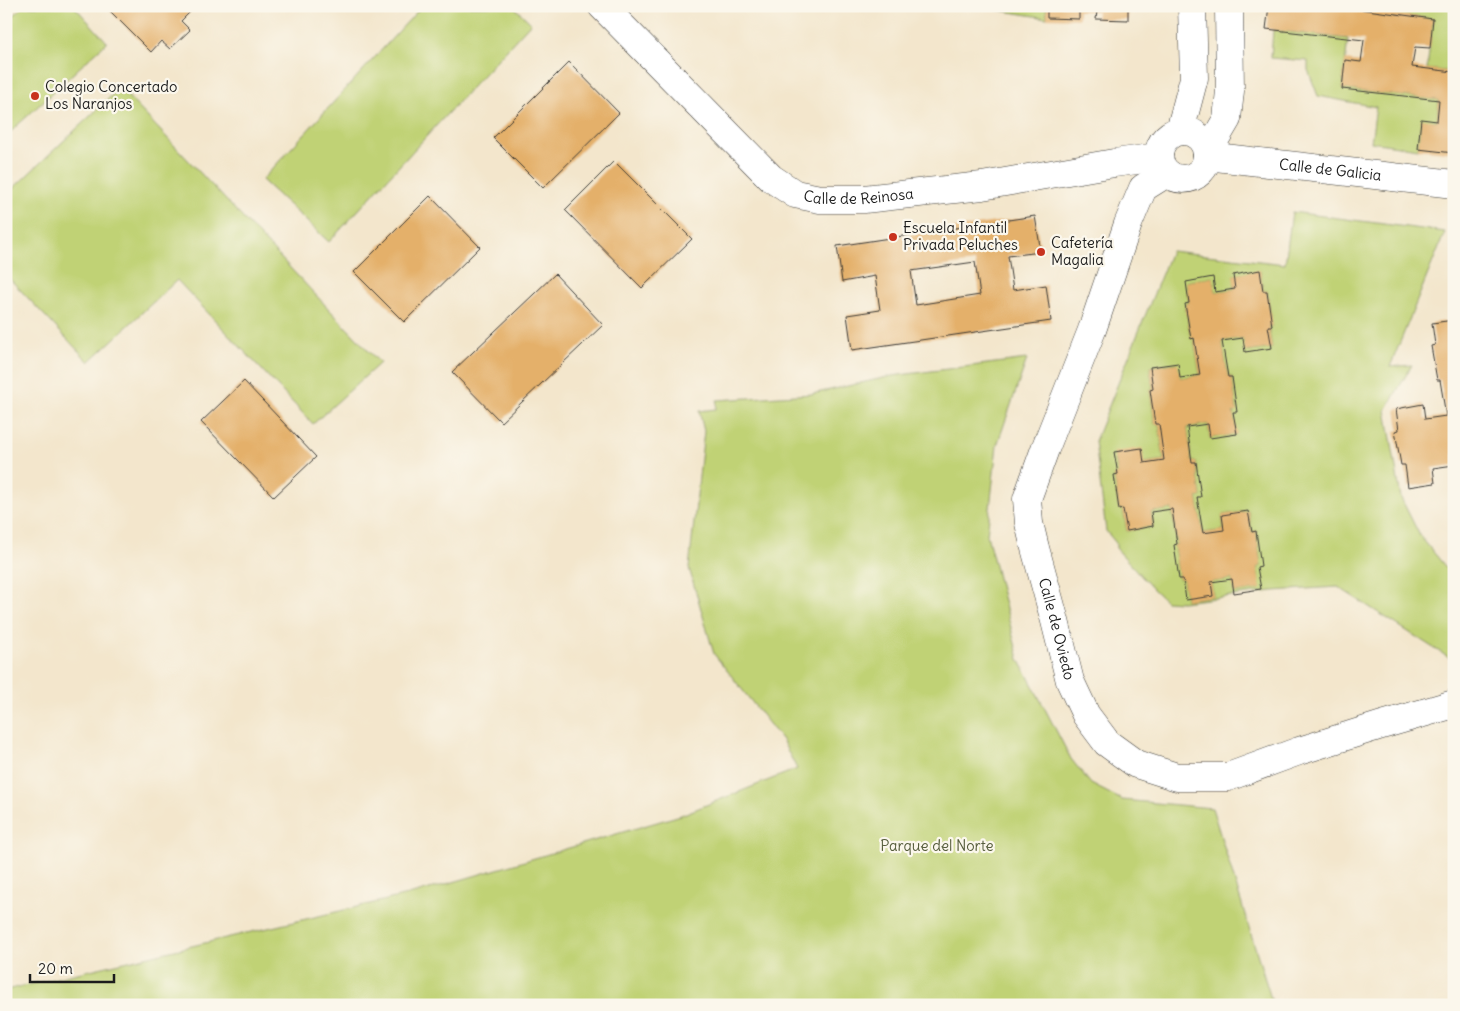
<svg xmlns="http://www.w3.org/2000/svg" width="1460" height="1011" viewBox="0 0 1460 1011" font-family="Delius,sans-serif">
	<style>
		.green { fill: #c0d275; stroke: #6e7748; fill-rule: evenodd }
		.building { fill: #e4b06b; fill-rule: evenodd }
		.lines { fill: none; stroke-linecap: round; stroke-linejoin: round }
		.minor-casing { stroke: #3c3a36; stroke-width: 29 }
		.minor { stroke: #fff; stroke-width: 28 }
		.poi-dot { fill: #c8321e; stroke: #fbf7ec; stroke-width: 2 }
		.labels { text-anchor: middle; stroke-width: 4.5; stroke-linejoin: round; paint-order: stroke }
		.poi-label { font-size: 15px; fill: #1c1c1c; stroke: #fbf7ec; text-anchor: start }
		.street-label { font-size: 15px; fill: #1c1c1c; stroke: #fbf7ec }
		.park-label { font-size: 15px; fill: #555c3b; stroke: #fbf7ec }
	</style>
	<rect width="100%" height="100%" fill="#fbf7ec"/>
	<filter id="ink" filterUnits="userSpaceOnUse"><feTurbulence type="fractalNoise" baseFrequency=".02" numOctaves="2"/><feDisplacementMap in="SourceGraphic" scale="10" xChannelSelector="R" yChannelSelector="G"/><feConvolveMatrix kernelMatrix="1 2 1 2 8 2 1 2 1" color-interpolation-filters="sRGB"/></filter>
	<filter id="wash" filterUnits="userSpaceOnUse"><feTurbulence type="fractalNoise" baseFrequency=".0096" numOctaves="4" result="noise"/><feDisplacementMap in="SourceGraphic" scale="20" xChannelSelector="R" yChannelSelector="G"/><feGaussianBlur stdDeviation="1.12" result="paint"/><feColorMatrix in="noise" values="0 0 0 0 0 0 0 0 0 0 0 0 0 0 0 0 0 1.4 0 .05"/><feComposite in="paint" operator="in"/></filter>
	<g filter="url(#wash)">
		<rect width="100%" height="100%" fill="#f3e6cc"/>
		<g class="green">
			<polygon points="24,6 74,6 107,42 6,136 6,22"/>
			<polygon points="422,6 513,6 531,23 329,242 262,180"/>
			<polygon points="998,6 1046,6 1047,18 998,10"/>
			<polygon points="1352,6 1454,6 1454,72 1427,69 1433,19 1352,9"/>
			<polygon points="1273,30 1348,39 1342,89 1439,100 1437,121 1421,120 1418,149 1371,142 1376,107 1318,96 1308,70 1308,61 1271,58"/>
			<polygon points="120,88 380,363 313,424 177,280 89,362 6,275 6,195"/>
			<path d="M1292,212L1445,232L1390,367L1412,365L1386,410L1401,498L1420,536L1454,577V661L1338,587L1273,591L1182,602L1166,601L1153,589L1116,548V543L1106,531L1095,441L1171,251L1285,264ZM1260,271L1263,291H1267L1272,326H1268L1272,348L1246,352L1243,338L1222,341L1228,377H1232L1237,411L1233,412L1236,434L1210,438L1208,424L1187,427L1192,462H1196L1201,497H1197L1203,533L1224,530L1222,515L1248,511L1252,532L1256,531L1261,566L1257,567L1260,589L1234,593L1232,579L1211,582L1213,596L1186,600L1183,579H1179L1174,545L1177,544L1172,509L1151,512L1153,526L1127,531L1123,509H1119L1114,475L1118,474L1114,453L1144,463L1164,460L1159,424H1155L1150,390L1153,389L1150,367L1177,363L1180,378L1200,375L1194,338H1191L1185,304L1189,303L1186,282L1213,277L1215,292L1235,289L1234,275Z"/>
			<polygon points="1027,359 997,445 987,535 1019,659 1071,759 1091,784 1122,800 1212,808 1273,1005 6,1005 6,990 416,893 681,815 797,769 782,740 714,654 689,568 704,431 699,411 716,409 717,400 812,394 892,376"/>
		</g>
		<g id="blocks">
			<g class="building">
				<polygon points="105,6 196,6 181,21 190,30 170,49 161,41 151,52"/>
				<polygon points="1047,6 1128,6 1128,20 1096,19 1097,11 1079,11 1079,19 1047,18"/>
				<polygon points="1269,6 1337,6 1433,19 1430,48 1415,47 1412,67 1454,72 1454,153 1418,149 1421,119 1437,121 1439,100 1342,89 1345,60 1361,62 1364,40 1266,29"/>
				<polygon points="569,62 619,113 543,188 493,138"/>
				<polygon points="614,161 692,239 642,288 565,210"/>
				<polygon points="430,196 480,247 404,322 354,272"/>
				<path d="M1035,216L1041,252L1008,256L1013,290L1046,285L1051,321L852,350L847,315L880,310L875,276L842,282L837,246ZM975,262L980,295L916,305L911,271Z"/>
				<polygon points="1260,270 1263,291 1267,291 1272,326 1268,326 1272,348 1245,352 1243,338 1222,341 1228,377 1232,377 1237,412 1233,412 1237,434 1210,438 1208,424 1187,427 1192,462 1196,462 1201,497 1197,497 1203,533 1224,530 1222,515 1248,511 1252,532 1256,531 1261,566 1257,567 1261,589 1234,593 1232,579 1211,582 1213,596 1186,600 1183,579 1179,579 1174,545 1177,544 1172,509 1151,512 1153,526 1127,531 1123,509 1119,510 1114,475 1118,474 1114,452 1142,448 1144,463 1164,460 1159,424 1155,424 1150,390 1153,389 1150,367 1178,363 1180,378 1200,375 1194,338 1191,339 1185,304 1189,303 1186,282 1213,277 1215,292 1235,289 1233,275"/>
				<polygon points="555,274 603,325 501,422 452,372"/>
				<polygon points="1454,320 1454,465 1433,468 1435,483 1408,487 1405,465 1401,465 1395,431 1399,430 1396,409 1423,404 1425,419 1446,416 1440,380 1437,380 1431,346 1435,345 1432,323"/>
				<polygon points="244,381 316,457 274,497 201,422"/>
			</g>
		</g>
	</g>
	<g filter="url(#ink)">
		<use href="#blocks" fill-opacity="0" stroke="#3c3a36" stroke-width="1"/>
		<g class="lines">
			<defs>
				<g id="minor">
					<path id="s1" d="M602,6L771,178L795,194L820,199H864L982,186L1114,163L1159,157"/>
					<polyline points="1180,131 1194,78 1192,6"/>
					<circle cx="1183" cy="155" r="24"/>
					<polyline points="1207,153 1227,119 1230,91 1229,6"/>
					<path id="s2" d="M1207,156L1454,184"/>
					<path id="s3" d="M1167,173L1143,188L1128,224L1092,330L1045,449L1027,499L1029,523L1035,548L1055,621L1070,681L1086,715L1107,743L1136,764L1177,777H1228L1299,751L1382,725L1454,704"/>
				</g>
			</defs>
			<use href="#minor" class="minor-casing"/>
			<use href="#minor" class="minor"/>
		</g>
	</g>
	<g class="poi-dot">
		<circle cx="35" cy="96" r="5"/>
		<circle cx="893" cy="237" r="5"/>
		<circle cx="1041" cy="252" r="5"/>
	</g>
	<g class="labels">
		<g class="poi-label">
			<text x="45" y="92">Colegio Concertado<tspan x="45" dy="17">Los Naranjos</tspan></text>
			<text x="903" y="233">Escuela Infantil<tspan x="903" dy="17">Privada Peluches</tspan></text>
			<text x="1051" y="248">Cafetería<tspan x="1051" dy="17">Magalia</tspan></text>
		</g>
		<g class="street-label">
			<text dy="5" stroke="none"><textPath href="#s2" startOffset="124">Calle de Galicia</textPath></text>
			<text dy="5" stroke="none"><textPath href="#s1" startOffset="334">Calle de Reinosa</textPath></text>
			<text dy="5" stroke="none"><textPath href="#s3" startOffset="494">Calle de Oviedo</textPath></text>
		</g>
		<g class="park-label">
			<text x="937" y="851">Parque del Norte</text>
		</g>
	</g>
	<rect width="1460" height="1011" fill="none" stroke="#fbf7ec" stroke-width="25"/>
	<path d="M30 974v8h84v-8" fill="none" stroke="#1c1c1c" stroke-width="2.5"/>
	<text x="38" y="974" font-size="15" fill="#1c1c1c" stroke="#fbf7ec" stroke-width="4" paint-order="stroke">20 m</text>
</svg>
